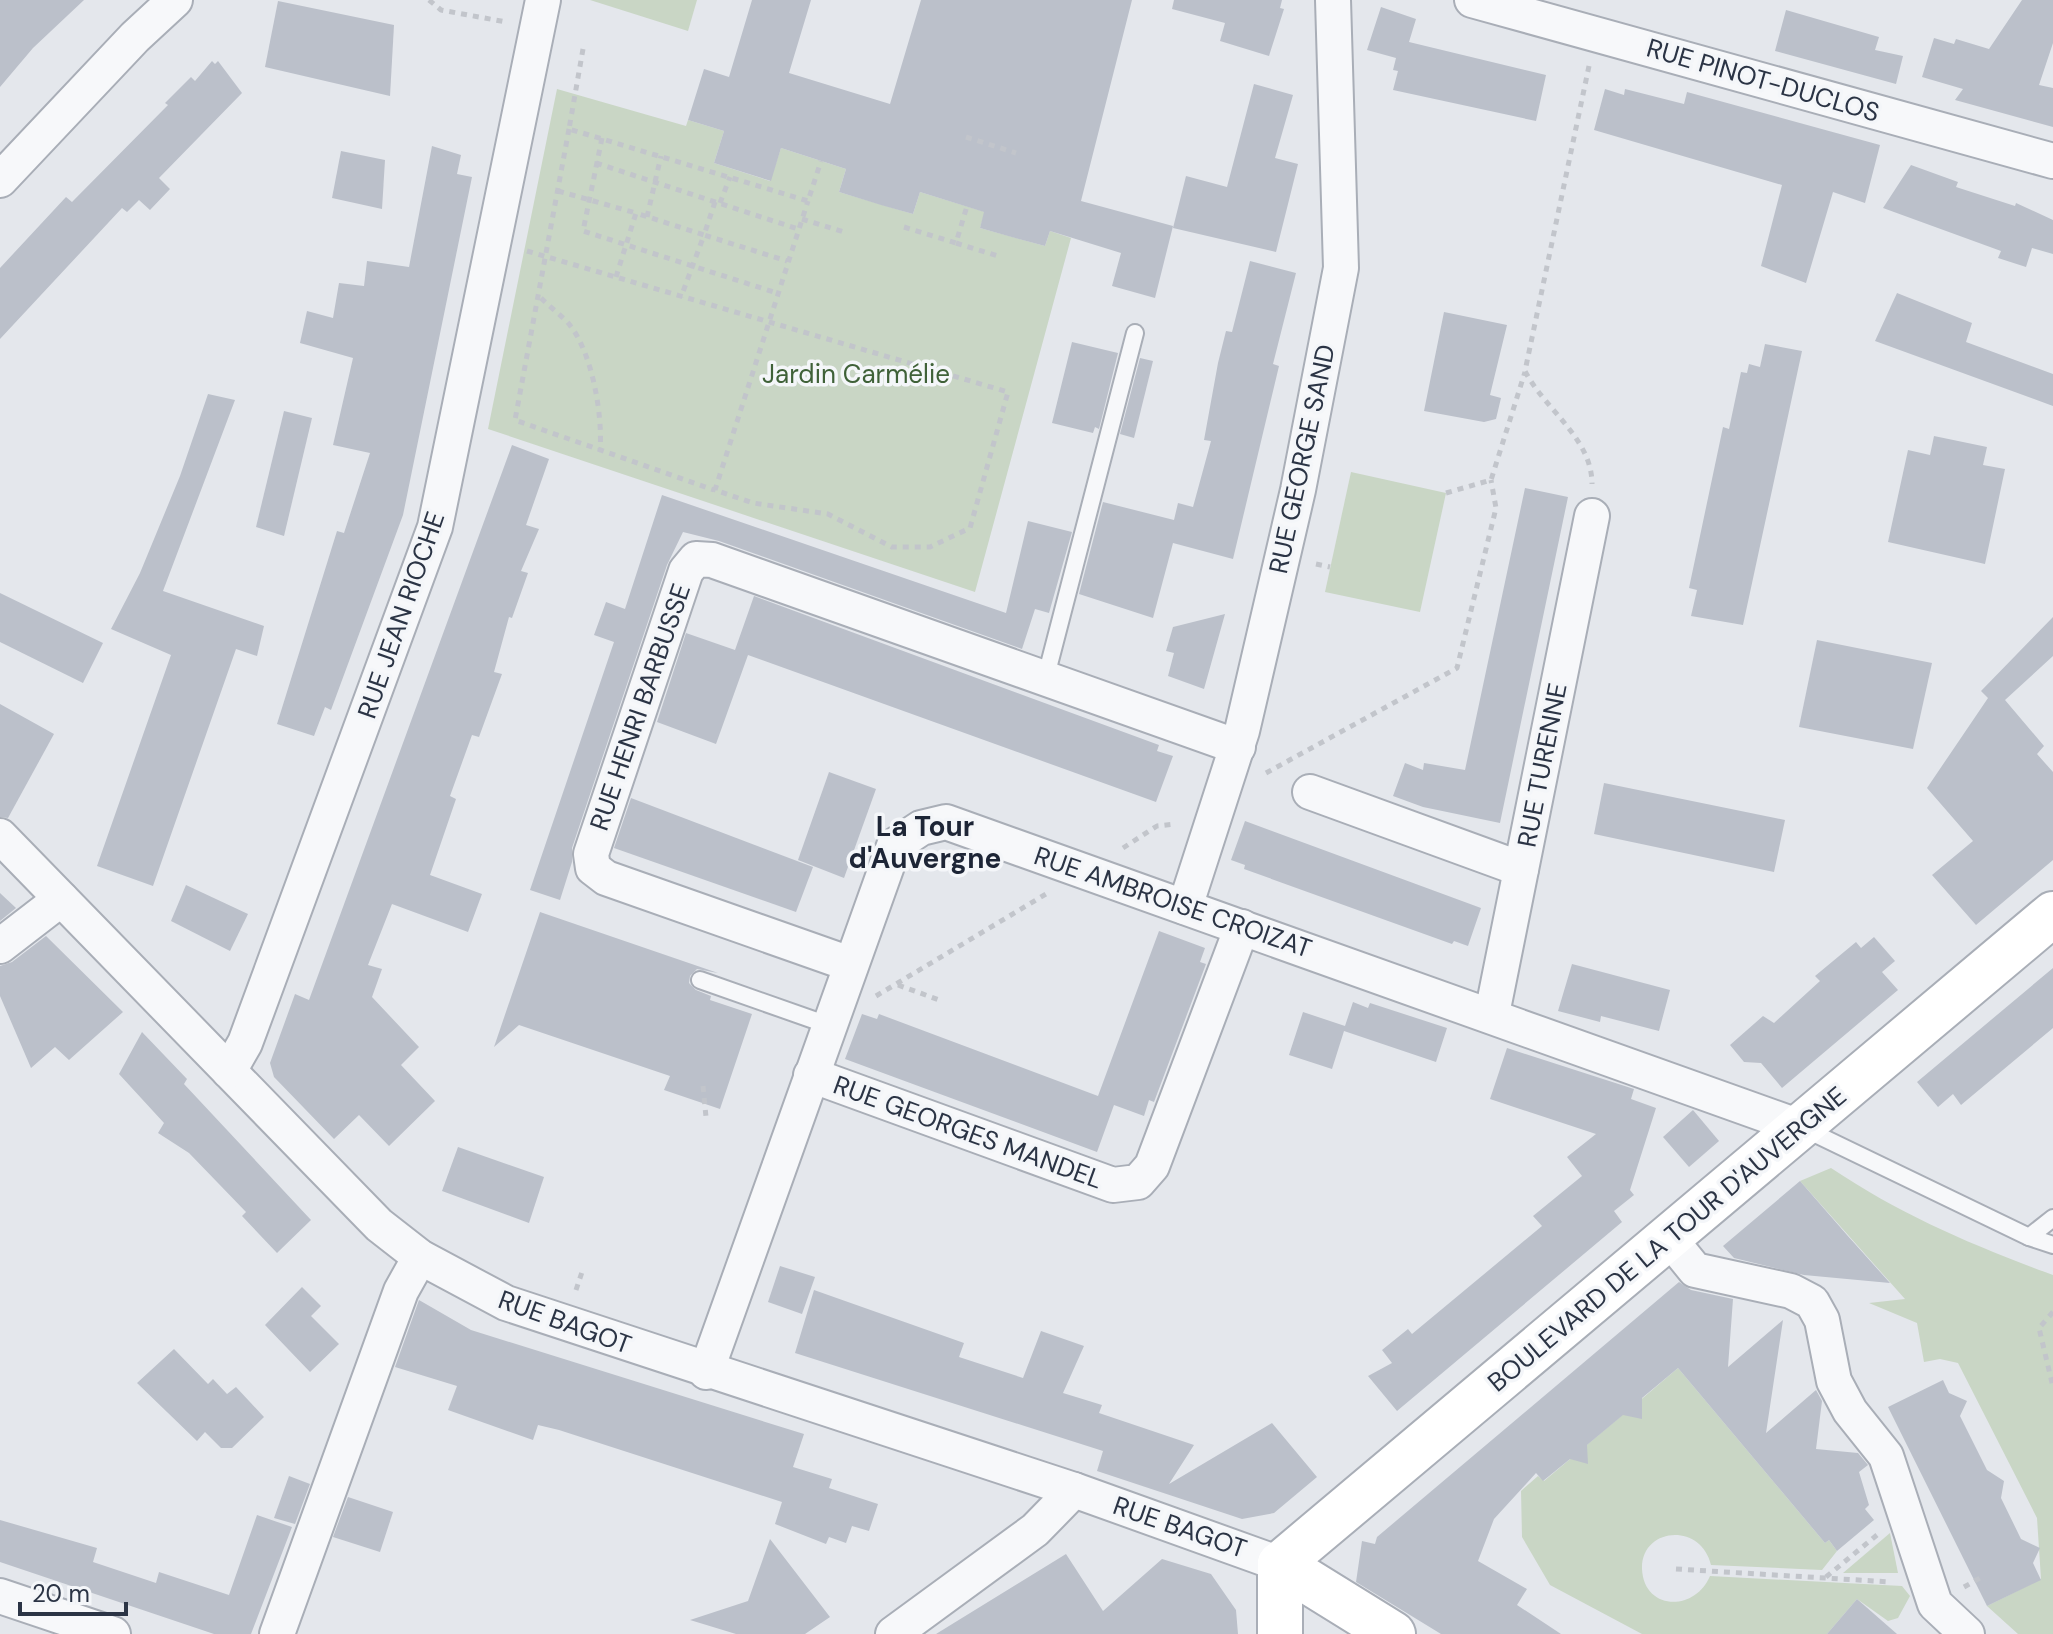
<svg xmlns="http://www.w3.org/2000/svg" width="2053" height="1634" viewBox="0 0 2053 1634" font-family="'DM Sans',sans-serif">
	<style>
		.green { fill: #c9d6c5 }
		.building { fill: #bbc0ca }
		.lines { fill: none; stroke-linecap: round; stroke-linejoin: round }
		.lane-casing { stroke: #a9aeb7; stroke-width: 20 }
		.street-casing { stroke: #a9aeb7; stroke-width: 38 }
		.secondary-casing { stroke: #a9aeb7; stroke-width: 48 }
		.path { stroke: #c2c5cb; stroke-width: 5; stroke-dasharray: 6 6; stroke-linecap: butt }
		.lane { stroke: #f7f8fa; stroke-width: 16 }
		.street { stroke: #f7f8fa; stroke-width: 34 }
		.secondary { stroke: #fff; stroke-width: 44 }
		.labels { text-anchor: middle; stroke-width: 7; stroke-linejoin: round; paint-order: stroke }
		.street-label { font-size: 26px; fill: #2b3445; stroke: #f4f6f9 }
		.park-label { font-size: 26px; fill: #3f6138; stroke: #f4f6f9 }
		.neighbourhood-label { font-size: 28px; font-weight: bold; fill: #1d2536; stroke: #f4f6f9 }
	</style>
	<rect width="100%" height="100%" fill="#e4e7ec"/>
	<g class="green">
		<polygon points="590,0 697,0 688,31"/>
		<polygon points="557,89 686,126 688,120 724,131 714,163 770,181 781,148 846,169 839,192 913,214 920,192 985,212 980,228 1045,246 1050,231 1071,238 975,592 488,429"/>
		<polygon points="1351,472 1446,493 1420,612 1325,592"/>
		<path d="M1831,1168C1903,1216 1972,1245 2053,1275V1634H2018L1987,1606L2041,1579L2037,1518L1958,1363L1940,1359L1924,1362L1917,1323L1869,1303L1905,1299L1800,1181Z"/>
		<path d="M1678,1368L1825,1543L1829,1540L1837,1551L1822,1570L1711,1565C1701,1522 1641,1527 1642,1569C1644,1611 1695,1612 1710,1576L1902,1586L1910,1596L1898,1618L1888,1621L1857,1599L1827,1634H1642L1550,1585L1522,1537L1521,1491L1538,1476L1544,1481L1626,1412L1640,1417L1637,1403Z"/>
		<polygon points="1890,1533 1898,1573 1843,1573"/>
	</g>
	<g class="building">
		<polygon points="0,0 84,0 33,48 0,87"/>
		<polygon points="752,0 811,0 789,73 890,104 921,0 1132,0 1081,201 1173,226 1155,298 1112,286 1121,253 1050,231 1045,246 1008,236 980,228 984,212 920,192 913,214 881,205 839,192 846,169 781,148 771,181 714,163 724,131 688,120 704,69 729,77"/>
		<polygon points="1174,0 1282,0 1280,8 1284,9 1269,56 1220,41 1225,23 1172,9"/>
		<polygon points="2022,0 2053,0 2053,43 2039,85 2053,88 2053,127 1955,100 1963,89 1922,77 1934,38 1954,44 1956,39 1989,49"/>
		<polygon points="278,1 394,25 390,96 265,67"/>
		<polygon points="1381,7 1416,19 1409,42 1546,75 1536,121 1393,90 1398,71 1393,70 1396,58 1367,50"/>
		<polygon points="1786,10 1879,37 1875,50 1903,56 1896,84 1775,51"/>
		<polygon points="212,61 215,64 218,61 242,93 159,178 170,189 150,210 139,200 127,212 122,208 0,339 0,268 66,197 72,202 168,105 165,103 191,77 195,81"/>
		<polygon points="1254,84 1293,95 1275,158 1298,164 1276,252 1173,228 1186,176 1227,187"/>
		<polygon points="1605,89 1624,95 1625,89 1684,104 1687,92 1880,145 1865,203 1833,192 1806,283 1761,266 1782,185 1594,130"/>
		<polygon points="432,146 461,155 457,174 472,177 403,515 331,710 325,707 314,736 277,724 337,531 344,533 370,453 333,445 353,358 300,343 307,311 333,318 339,283 364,286 367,261 409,267"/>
		<polygon points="341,151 385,160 382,209 332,198"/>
		<polygon points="1911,165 1958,182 1956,187 2015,206 2016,203 2053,220 2053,254 2032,248 2026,267 1998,258 2001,251 1883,208"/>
		<polygon points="1250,261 1296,273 1273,364 1279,366 1233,559 1173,543 1153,618 1079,594 1103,502 1174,520 1178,503 1193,507 1211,441 1204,440 1218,363 1226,331 1232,332"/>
		<polygon points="1897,293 1972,323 1966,342 2053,374 2053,406 1875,341"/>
		<polygon points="1444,312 1507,325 1490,395 1501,398 1496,419 1484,422 1424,411"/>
		<polygon points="1072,342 1118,353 1099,429 1095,427 1093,433 1052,423"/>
		<polygon points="1765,344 1802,351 1743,625 1691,616 1697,590 1689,588 1723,427 1729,429 1741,372 1747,373 1749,364 1760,367"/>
		<polygon points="1140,358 1153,361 1134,438 1120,434"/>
		<polygon points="208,394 235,400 163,591 264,626 257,656 236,649 153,886 97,866 171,655 111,629 140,573 180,476"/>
		<polygon points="284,411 312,418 284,536 256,527"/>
		<polygon points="1934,436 1987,447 1983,465 2005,469 1985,564 1888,542 1908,450 1930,455"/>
		<polygon points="512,445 549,459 526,525 539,529 521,571 528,573 512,618 509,617 494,672 502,674 479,737 472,735 450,796 456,799 430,875 482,894 468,932 392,904 368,965 382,969 372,997 419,1047 401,1065 435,1101 389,1146 359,1115 334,1139 274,1077 270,1063 295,994 309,1000"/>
		<polygon points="1525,488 1568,497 1500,823 1423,807 1393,796 1405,763 1423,770 1424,763 1465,770"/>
		<polygon points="662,495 1006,613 1028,521 1072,532 1049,613 1035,609 1022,649 719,541 683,532 667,565 572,848 572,862 560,900 530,890 614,642 594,635 606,602 625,609"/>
		<polygon points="0,593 103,643 83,683 0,642"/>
		<polygon points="754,596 1159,745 1157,751 1173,756 1156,802 748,655 716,744 657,722 686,633 735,650"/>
		<polygon points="1225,614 1204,689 1168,676 1174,653 1166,651 1173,627"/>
		<polygon points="2053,617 2053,656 2005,700 2044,746 2037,754 2053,772 2053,860 1976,925 1932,875 1973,841 1927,788 1988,698 1981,691"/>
		<polygon points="1817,640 1932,663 1913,749 1799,727"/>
		<polygon points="0,704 54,734 8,818 0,817"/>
		<polygon points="829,772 876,789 844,878 798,860"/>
		<polygon points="1604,783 1785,820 1774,872 1594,834"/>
		<polygon points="631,798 813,867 796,912 614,848"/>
		<polygon points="1245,821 1481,908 1468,946 1454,941 1452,944 1244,869 1245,865 1231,860"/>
		<polygon points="186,885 248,914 230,951 171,921"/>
		<polygon points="0,893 16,908 0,921"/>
		<polygon points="540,912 718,973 697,969 690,976 689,983 696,990 711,996 710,1000 752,1014 720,1109 664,1090 670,1076 519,1025 494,1047"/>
		<polygon points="1159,931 1205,948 1200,962 1206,964 1154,1102 1149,1100 1144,1116 1114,1105 1097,1152 845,1059 862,1014 877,1019 879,1014 1098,1096"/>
		<polygon points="46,936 123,1012 69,1060 55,1047 31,1068 0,996 0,966 12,962"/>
		<polygon points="1874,937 1895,961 1882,972 1898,990 1782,1088 1761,1063 1744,1062 1730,1045 1763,1016 1774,1023 1820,981 1815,976 1856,942 1861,948"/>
		<polygon points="1572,964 1670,990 1659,1031 1601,1016 1600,1022 1558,1011"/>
		<polygon points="2053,968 2053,1028 1961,1105 1953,1094 1938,1107 1917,1082"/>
		<polygon points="1353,1002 1368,1008 1370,1003 1447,1028 1436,1062 1344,1031 1332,1069 1289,1055 1303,1012 1345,1026"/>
		<polygon points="142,1032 187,1079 184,1084 311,1220 277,1253 242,1216 246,1212 189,1153 158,1133 164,1123 119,1074"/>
		<polygon points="1507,1048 1634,1089 1631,1099 1656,1108 1630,1190 1634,1195 1614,1211 1622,1222 1397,1411 1368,1376 1392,1363 1382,1350 1408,1329 1412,1334 1542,1226 1533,1216 1582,1176 1567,1157 1596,1134 1490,1099"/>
		<polygon points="1693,1110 1719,1141 1689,1167 1663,1137"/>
		<polygon points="458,1147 544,1177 529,1223 442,1191"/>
		<polygon points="1800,1181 1847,1235 1890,1283 1804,1275 1734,1258 1723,1246"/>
		<polygon points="780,1266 815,1277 802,1314 768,1302"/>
		<polygon points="1679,1282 1691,1290 1733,1299 1728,1367 1783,1320 1766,1433 1816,1390 1822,1401 1816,1449 1858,1453 1868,1465 1859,1472 1869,1505 1865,1509 1874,1520 1837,1551 1829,1540 1825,1543 1678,1368 1642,1398 1642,1419 1623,1415 1587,1445 1588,1464 1570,1459 1543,1481 1536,1473 1494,1519 1478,1561 1527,1589 1517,1605 1561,1634 1441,1634 1356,1582 1362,1541 1375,1544 1377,1537"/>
		<polygon points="302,1287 321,1306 311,1316 339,1344 310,1372 265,1325"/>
		<polygon points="814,1290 964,1343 959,1357 1023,1378 1041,1331 1084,1346 1063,1393 1102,1405 1099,1413 1194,1445 1169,1484 1272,1423 1317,1477 1274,1513 1242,1519 1097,1471 1103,1451 795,1353"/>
		<polygon points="419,1300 471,1330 804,1434 793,1467 832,1479 829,1488 878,1504 869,1531 852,1526 846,1543 829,1537 826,1544 775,1524 782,1502 559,1430 538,1425 533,1440 448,1410 457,1386 395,1367"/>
		<polygon points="174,1349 208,1384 213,1379 227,1394 236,1387 264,1417 232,1448 221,1448 205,1432 197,1441 137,1383"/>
		<polygon points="1943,1380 1949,1393 1967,1401 1960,1416 1987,1470 2004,1481 2001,1498 2021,1539 2040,1548 2033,1563 2041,1580 1987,1606 1888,1407"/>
		<polygon points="289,1476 310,1484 295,1524 274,1518"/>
		<polygon points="348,1497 393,1512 380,1552 333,1537"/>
		<polygon points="257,1515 292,1527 251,1634 214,1634 0,1562 0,1520 97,1548 93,1562 156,1583 159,1572 229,1595"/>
		<polygon points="770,1539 830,1617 805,1634 736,1634 690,1620 748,1601"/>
		<polygon points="1066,1554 1103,1611 1162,1559 1211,1574 1236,1610 1238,1634 936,1634"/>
		<polygon points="1857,1599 1897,1634 1827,1634"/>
	</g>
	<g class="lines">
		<defs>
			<g id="lane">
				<polyline points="1045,680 1135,333"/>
				<polyline points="700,980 828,1025"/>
				<polyline points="1803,1128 2029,1237 2053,1218"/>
				<polyline points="2029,1237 2053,1245"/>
			</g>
			<g id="street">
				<polyline points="1472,0 2053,161"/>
				<polyline points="0,180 135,37 175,0"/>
				<polyline points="1310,792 1521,869"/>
				<polyline points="0,836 379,1225 420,1257 506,1303 1074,1490 1280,1564"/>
				<polyline points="1185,907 1242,731 1298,490 1341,268 1333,0"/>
				<polyline points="0,946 61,899"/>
				<polyline points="850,964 606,878 593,868 591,854 686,571 696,559 712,560 1238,747"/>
				<polyline points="1492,1014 1592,516"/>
				<polyline points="229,1071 245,1043 435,527 543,0"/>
				<polyline points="811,1075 1113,1185 1138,1182 1152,1166 1242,927"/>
				<polyline points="1669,1238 1695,1270 1791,1291 1812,1302 1822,1320 1834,1381 1850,1411 1886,1456 1935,1604 1967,1634"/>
				<polyline points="706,1372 894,846 921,828 946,822 1800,1127"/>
				<polyline points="0,1596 113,1634"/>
				<polyline points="277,1634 401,1291 420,1257"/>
				<polyline points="893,1634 1035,1530 1074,1490"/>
			</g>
			<g id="secondary">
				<polyline points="1280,1564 2053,914"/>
				<polyline points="1280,1564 1393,1634"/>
				<polyline points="1280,1564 1280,1634"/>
			</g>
		</defs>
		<use href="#lane" class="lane-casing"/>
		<use href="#street" class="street-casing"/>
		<use href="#secondary" class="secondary-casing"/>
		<g class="path">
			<polyline points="429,0 441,10 506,22"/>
			<polyline points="583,49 569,129 808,201 821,161"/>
			<path d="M1589,66L1525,371C1545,410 1592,438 1592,484"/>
			<polyline points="569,129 515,420 714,490"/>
			<polyline points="966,137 1016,153"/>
			<polyline points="602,138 583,231 777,293"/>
			<polyline points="596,163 798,229"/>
			<polyline points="558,191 636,213"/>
			<polyline points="715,202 704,235 787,261"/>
			<polyline points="720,203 730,177"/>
			<polyline points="647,217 661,156"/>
			<polyline points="802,219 844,232"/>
			<polyline points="904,227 956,243 967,206"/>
			<polyline points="956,243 1001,257"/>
			<polyline points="527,251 1008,392 970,528 930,547 892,547 828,514 753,503 715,490 808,201"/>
			<polyline points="616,277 636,213 704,235 681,297"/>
			<path d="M541,298C550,307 561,315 569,324C592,352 603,415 600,451"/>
			<polyline points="1446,493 1491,480 1525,372"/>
			<polyline points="1316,564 1330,567"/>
			<polyline points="1266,773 1457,668 1496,508 1491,480"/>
			<polyline points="1123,848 1157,826 1175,824"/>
			<polyline points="898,985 942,1001"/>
			<polyline points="876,996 1046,894"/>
			<polyline points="703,1086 706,1117"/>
			<polyline points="576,1290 582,1272"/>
			<polyline points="2053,1312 2039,1328 2053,1387"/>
			<polyline points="1676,1569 1891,1582"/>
			<polyline points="1826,1577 1877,1535"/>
			<polyline points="1964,1587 1980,1578"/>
		</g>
		<use href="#lane" class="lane"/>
		<use href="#street" class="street"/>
		<use href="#secondary" class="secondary"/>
	</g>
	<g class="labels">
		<g class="street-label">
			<text transform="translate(1763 80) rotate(16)" y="9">RUE PINOT-DUCLOS</text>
			<text transform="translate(1302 459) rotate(-78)" y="9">RUE GEORGE SAND</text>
			<text transform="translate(401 615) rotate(-71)" y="9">RUE JEAN RIOCHE</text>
			<text transform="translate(640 707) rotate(-71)" y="9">RUE HENRI BARBUSSE</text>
			<text transform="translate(1542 765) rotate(-79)" y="9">RUE TURENNE</text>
			<text transform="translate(1173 902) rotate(19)" y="9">RUE AMBROISE CROIZAT</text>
			<text transform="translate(968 1132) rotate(20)" y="9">RUE GEORGES MANDEL</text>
			<text transform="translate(1667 1239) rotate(-40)" y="9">BOULEVARD DE LA TOUR D'AUVERGNE</text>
			<text transform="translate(565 1322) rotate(20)" y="9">RUE BAGOT</text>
			<text transform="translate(1180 1527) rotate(19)" y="9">RUE BAGOT</text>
		</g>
		<g class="park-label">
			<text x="856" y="383">Jardin Carmélie</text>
		</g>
		<g class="neighbourhood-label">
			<text x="925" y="836">La Tour<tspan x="925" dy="32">d'Auvergne</tspan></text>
		</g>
	</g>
	<path d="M20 1602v12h106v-12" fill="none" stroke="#2b3445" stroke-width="4"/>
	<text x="32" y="1602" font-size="24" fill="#2b3445" stroke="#f4f6f9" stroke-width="6" paint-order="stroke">20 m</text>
</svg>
